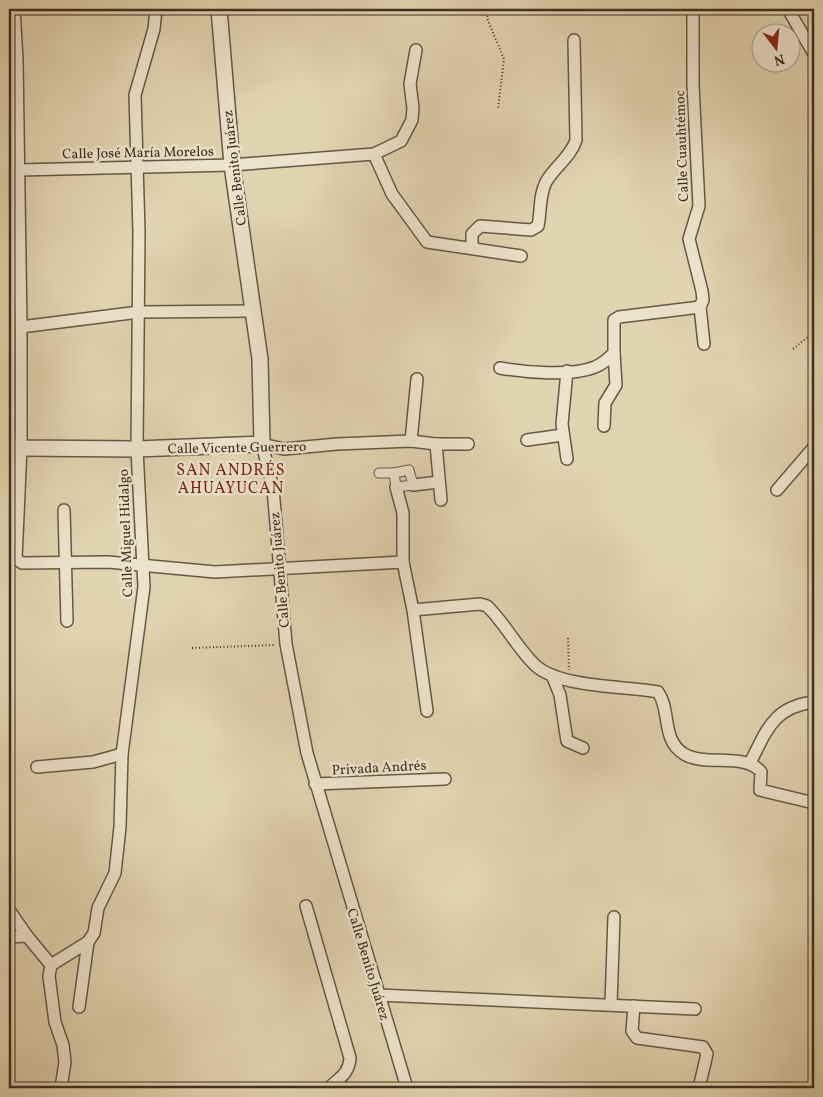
<svg xmlns="http://www.w3.org/2000/svg" width="823" height="1097" viewBox="0 0 823 1097" font-family="Vollkorn,serif">
	<style>
		.lines { fill: none; stroke-linecap: round; stroke-linejoin: round }
		.pedestrian-casing { stroke: #665844; stroke-width: 11 }
		.minor-casing { stroke: #665844; stroke-width: 14 }
		.tertiary-casing { stroke: #665844; stroke-width: 18 }
		.path { stroke: #3d2e20; stroke-width: 2; stroke-dasharray: 1 2.5; stroke-linecap: butt }
		.pedestrian { stroke: #ece3cc; stroke-width: 9 }
		.minor { stroke: #ece3cc; stroke-width: 11 }
		.tertiary { stroke: #ece3cc; stroke-width: 15 }
		.labels { text-anchor: middle; stroke-width: 5; stroke-linejoin: round; paint-order: stroke }
		.street-label { font-size: 14px; fill: #3d2e20; stroke: #ece3cc }
		.quarter-label { font-size: 16px; letter-spacing: 1px; fill: #7a1f14; stroke: #ece3cc }
	</style>
	<rect width="100%" height="100%" fill="#e1d4b0"/>
	<filter id="stains"><feTurbulence type="fractalNoise" baseFrequency=".004" numOctaves="4"/><feColorMatrix values="0 0 0 0 .2 0 0 0 0 .09 0 0 0 0 .02 0 0 0 .5 -.17"/></filter>
	<radialGradient id="worn" r=".72"><stop offset=".6" stop-color="#630" stop-opacity="0"/><stop offset="1" stop-color="#630" stop-opacity=".3"/></radialGradient>
	<g class="lines">
		<defs>
			<g id="pedestrian">
				<polygon points="409,470 413,485 396,487 394,473"/>
				<polyline points="379,473 394,473"/>
			</g>
			<g id="minor">
				<path d="M14,9L17,60L21,327V448L16,559L22,563L108,562L215,572L403,562L413,610L480,604L487,606C505,623 517,648 535,665C559,688 626,686 658,692C671,710 661,740 684,754C705,767 745,752 761,772L760,790L814,803"/>
				<polyline points="693,9 693,85 699,206 689,239 702,291 703,300 700,307 704,344"/>
				<polyline points="788,9 814,54"/>
				<polyline points="374,154 392,194 427,242 521,256"/>
				<polyline points="18,170 232,165 374,154 401,141 412,120 413,108 410,84 416,50"/>
				<path d="M472,247V234L480,226L531,230L538,226C541,212 539,195 546,182C554,167 571,157 576,140L574,40"/>
				<polyline points="21,327 139,312 253,311"/>
				<path d="M500,368C524,372 571,377 595,367C603,364 608,359 614,353V320L619,317L700,307"/>
				<polyline points="567,371 562,424 567,459"/>
				<polyline points="604,426 605,403 616,385 614,353"/>
				<polyline points="527,440 563,435"/>
				<polyline points="411,441 417,379"/>
				<polyline points="436,444 441,500"/>
				<polyline points="413,485 439,482"/>
				<polyline points="396,487 403,513 403,562"/>
				<polyline points="777,490 814,447"/>
				<polyline points="64,510 67,621"/>
				<polyline points="413,610 427,711"/>
				<polyline points="552,675 560,695 567,741 583,748"/>
				<path d="M750,763C767,730 773,707 814,702"/>
				<polyline points="37,767 93,762 122,754"/>
				<polyline points="315,784 445,779"/>
				<path d="M306,906L350,1058C349,1074 339,1078 329,1088"/>
				<polyline points="9,910 27,936"/>
				<polyline points="9,937 27,936 51,965"/>
				<polyline points="378,995 695,1009"/>
				<polyline points="611,1004 614,917"/>
				<polyline points="634,1006 632,1031 637,1038 703,1047 707,1054 699,1088"/>
				<polyline points="79,1007 88,942"/>
				<polyline points="61,1088 65,1062 63,1045 55,1022 49,976 51,965 88,942 94,933 98,908 115,873 120,827 122,754 144,587 137,449 139,232 135,95 154,29 156,9"/>
				<polyline points="407,1088 307,753 286,644 273,488 262,444 284,449 337,444 411,441 436,444 468,444"/>
			</g>
			<polyline id="tertiary" points="9,445 21,448 137,449 262,444 260,359 232,165 219,9"/>
		</defs>
		<use href="#pedestrian" class="pedestrian-casing"/>
		<use href="#minor" class="minor-casing"/>
		<use href="#tertiary" class="tertiary-casing"/>
		<g class="path">
			<polyline points="489,9 487,18 504,59 498,109"/>
			<polyline points="793,349 814,332"/>
			<polyline points="568,638 569,670"/>
			<polyline points="192,648 275,645"/>
		</g>
		<use href="#pedestrian" class="pedestrian"/>
		<use href="#minor" class="minor"/>
		<use href="#tertiary" class="tertiary"/>
	</g>
	<g class="labels">
		<g class="street-label">
			<text transform="translate(681 146) rotate(-92)" y="5">Calle Cuauhtémoc</text>
			<text transform="translate(138 152) rotate(-1)" y="5">Calle José María Morelos</text>
			<text transform="translate(234 168) rotate(-97)" y="5">Calle Benito Juárez</text>
			<text transform="translate(237 447) rotate(-1)" y="5">Calle Vicente Guerrero</text>
			<text transform="translate(125 533) rotate(-92)" y="5">Calle Miguel Hidalgo</text>
			<text transform="translate(279 570) rotate(-95)" y="5">Calle Benito Juárez</text>
			<text transform="translate(379 767) rotate(-3)" y="5">Privada Andrés</text>
			<text transform="translate(369 964) rotate(73)" y="5">Calle Benito Juárez</text>
		</g>
		<g class="quarter-label">
			<text x="231" y="475">SAN ANDRÉS<tspan x="231" dy="18">AHUAYUCAN</tspan></text>
		</g>
	</g>
	<rect width="823" height="1097" fill="none" stroke="#e1d4b0" stroke-width="30"/>
	<rect x="10" y="10" width="803" height="1077" fill="none" stroke="#3d2e20" stroke-width="2.5"/>
	<rect x="15" y="15" width="793" height="1067" fill="none" stroke="#3d2e20"/>
	<g transform="translate(776 48) rotate(164)"><circle r="24" fill="#ece3cc" stroke="#a69b87"/>
	<path d="M0-4L9 19L0 12L-9 19Z" fill="#8f2418"/>
	<text y="-8" font-size="14" font-weight="bold" text-anchor="middle" fill="#3d2e20">N</text>
	</g>
	<rect width="100%" height="100%" filter="url(#stains)"/>
	<rect width="100%" height="100%" fill="url(#worn)"/>
</svg>
